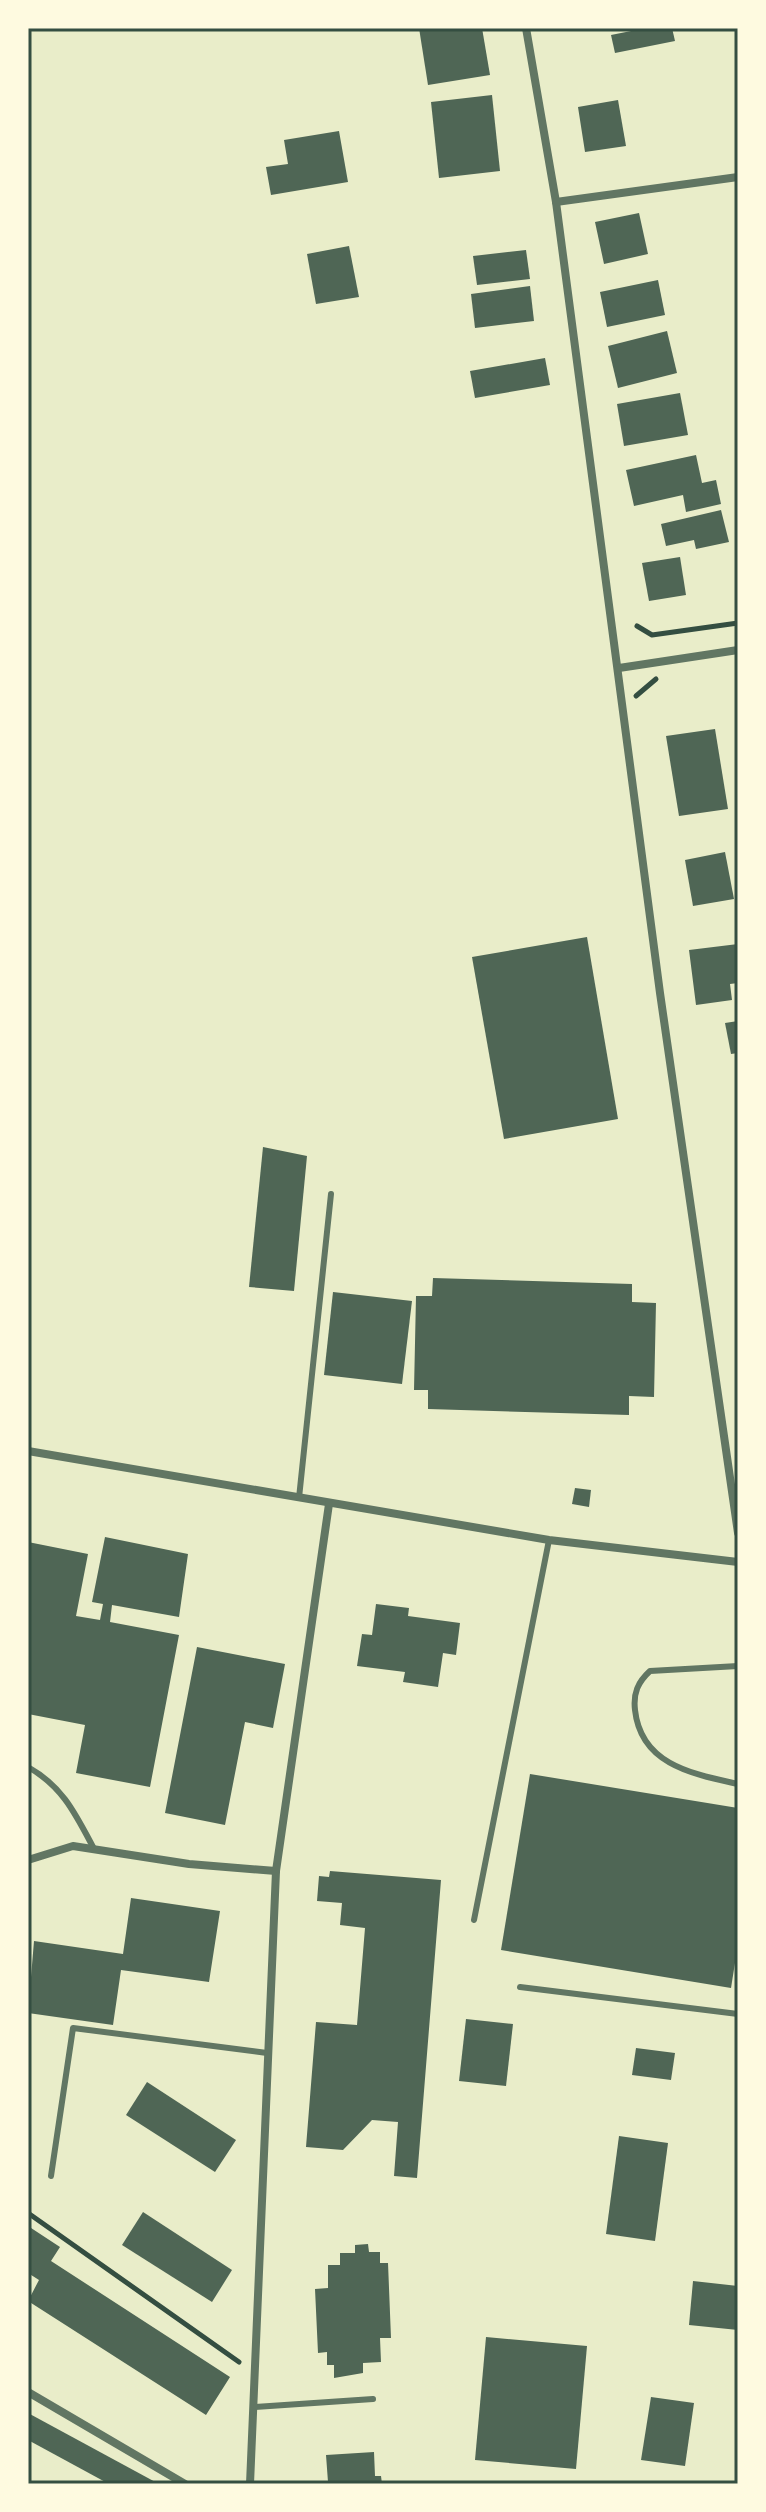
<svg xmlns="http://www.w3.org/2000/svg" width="766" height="2512" viewBox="0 0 766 2512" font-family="'Nunito Sans',sans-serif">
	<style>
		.building { fill: #4f6655 }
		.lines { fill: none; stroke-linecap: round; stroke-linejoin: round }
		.path { stroke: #344e41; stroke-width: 5 }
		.service { stroke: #617663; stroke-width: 6 }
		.minor { stroke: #617663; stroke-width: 8 }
		.neatline { fill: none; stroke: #344e41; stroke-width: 3 }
	</style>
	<rect width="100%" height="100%" fill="#e9edc9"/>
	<g class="building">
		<polygon points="419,28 482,28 490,75 428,85"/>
		<polygon points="646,28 672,28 675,41 615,53 611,35"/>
		<polygon points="492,95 500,171 439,178 431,102"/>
		<polygon points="618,100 626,146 585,152 578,107"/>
		<polygon points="339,131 348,182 271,195 266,167 288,164 284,140"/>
		<polygon points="639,213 648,254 604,264 595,222"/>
		<polygon points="349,246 359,297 316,304 307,254"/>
		<polygon points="526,250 530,279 477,285 473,256"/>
		<polygon points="658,280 665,315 607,327 600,292"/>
		<polygon points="530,286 534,321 475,328 471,294"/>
		<polygon points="667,331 677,373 618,388 608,346"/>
		<polygon points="545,358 550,385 475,398 470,371"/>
		<polygon points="680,393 688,435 624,446 617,404"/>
		<polygon points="696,455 702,483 716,480 721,504 686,512 683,495 634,506 626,470"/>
		<polygon points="721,510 729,542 696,549 694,540 666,546 661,524"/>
		<polygon points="680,557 686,595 649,601 642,563"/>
		<polygon points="715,729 728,809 679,816 666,736"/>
		<polygon points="725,852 734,899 693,906 685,860"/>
		<polygon points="587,937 618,1119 504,1139 472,957"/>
		<polygon points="738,944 738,983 730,984 732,1000 696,1005 689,950"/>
		<polygon points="738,1021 738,1053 731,1054 725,1023"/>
		<polygon points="263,1147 307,1156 294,1291 249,1287"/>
		<polygon points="433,1278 632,1284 632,1302 656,1303 654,1397 629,1396 629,1415 428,1409 428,1390 414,1390 416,1296 432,1296"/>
		<polygon points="333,1292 412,1301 402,1384 324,1375"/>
		<polygon points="575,1488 591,1490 589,1507 572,1504"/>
		<polygon points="105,1537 188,1554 179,1617 112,1605 110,1622 179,1635 150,1787 76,1773 85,1725 28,1714 28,1542 88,1554 76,1616 100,1620 103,1604 92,1602"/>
		<polygon points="376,1604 409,1608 408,1616 460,1623 456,1655 443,1653 438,1687 403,1682 405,1672 357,1666 362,1634 372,1635"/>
		<polygon points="197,1647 285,1664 273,1728 245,1722 225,1825 165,1813"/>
		<polygon points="530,1774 738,1808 738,1944 731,1988 501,1950"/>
		<polygon points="330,1871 441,1880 417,2178 394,2176 398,2122 372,2120 343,2150 306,2147 316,2022 357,2025 365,1928 340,1925 342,1903 317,1901 319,1876 329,1877"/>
		<polygon points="131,1898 220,1911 209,1982 121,1970 113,2025 28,2013 34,1941 123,1954"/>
		<polygon points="466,2019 513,2024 506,2086 459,2081"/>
		<polygon points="636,2048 675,2053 671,2080 632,2075"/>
		<polygon points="147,2082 236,2140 215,2172 126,2115"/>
		<polygon points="619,2136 668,2143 655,2241 606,2234"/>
		<polygon points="143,2212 232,2270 212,2302 122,2245"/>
		<polygon points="28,2226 60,2247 51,2261 230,2377 206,2415 28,2301 39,2280 28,2273"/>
		<polygon points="368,2244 369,2252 380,2252 380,2263 388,2263 391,2338 380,2338 381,2362 363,2363 363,2373 334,2378 334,2365 327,2365 327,2352 318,2353 315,2289 328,2288 328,2265 340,2265 340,2253 355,2253 355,2245"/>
		<polygon points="693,2281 738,2286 738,2330 689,2325"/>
		<polygon points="486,2337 587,2346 576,2469 475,2460"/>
		<polygon points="651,2397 694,2403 685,2466 641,2460"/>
		<polygon points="28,2413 159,2484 109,2484 28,2440"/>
		<polygon points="374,2452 375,2476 381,2476 382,2484 328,2482 326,2455"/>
	</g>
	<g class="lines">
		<g class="path">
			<polyline points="637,626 652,635 738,623"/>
			<polyline points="636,696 656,679"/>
			<polyline points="28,2213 239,2362"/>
		</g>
		<g class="service">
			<polyline points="299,1498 331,1194"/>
			<path d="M738,1666L650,1671C638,1682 633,1693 635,1710C641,1765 693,1774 738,1784"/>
			<path d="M28,1767C62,1786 75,1813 93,1847"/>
			<polyline points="474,1920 549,1540"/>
			<polyline points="520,1987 738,2014"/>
			<polyline points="51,2176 73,2028 267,2053"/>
			<polyline points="255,2407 373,2399"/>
		</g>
		<g class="minor">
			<polyline points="526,28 556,202 660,993 738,1533"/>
			<polyline points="556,202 738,177"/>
			<polyline points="619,668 738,650"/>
			<polyline points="28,1451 549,1540 738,1562"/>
			<polyline points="28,1860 73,1846 189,1864 276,1871"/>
			<polyline points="28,2392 185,2484"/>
			<polyline points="250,2484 276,1871 329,1504"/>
		</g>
	</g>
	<rect width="766" height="2512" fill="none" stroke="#fefae0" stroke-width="60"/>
	<rect x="30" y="30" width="706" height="2452" class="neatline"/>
</svg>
